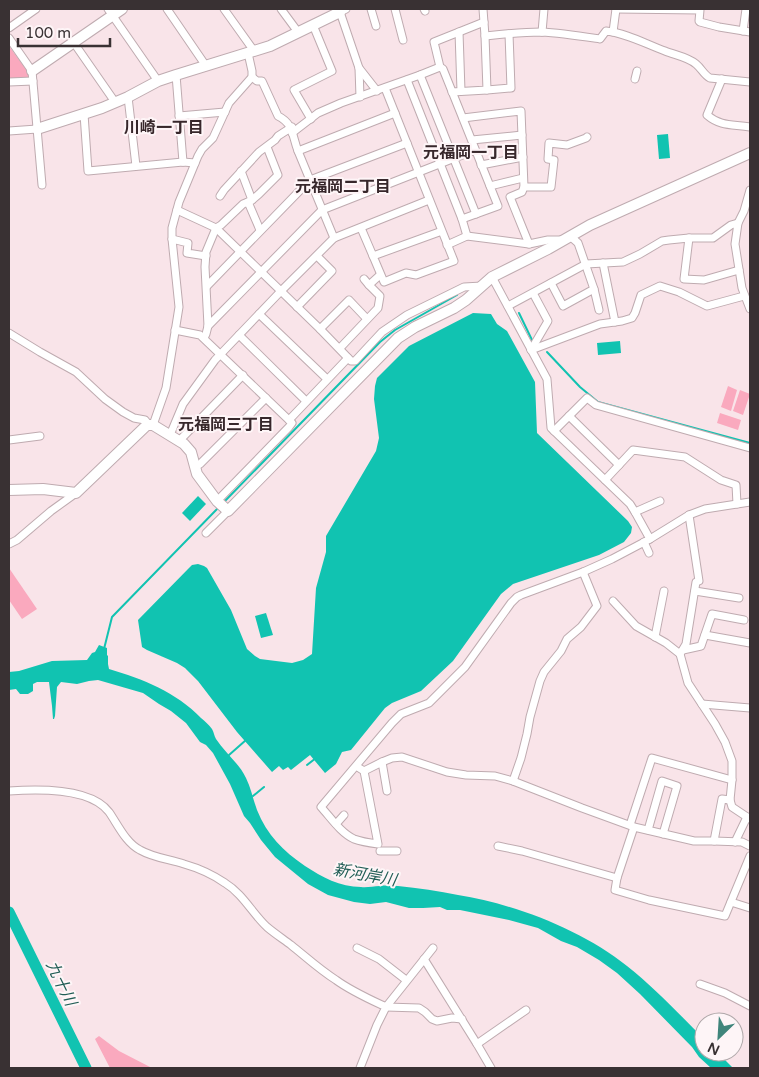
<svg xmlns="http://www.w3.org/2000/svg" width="759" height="1077" viewBox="0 0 759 1077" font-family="'Varela Round','Noto Sans JP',sans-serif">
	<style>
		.green { fill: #faa9be }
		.water { fill: #11c3b1 }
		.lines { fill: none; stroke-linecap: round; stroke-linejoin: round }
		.stream { stroke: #11c3b1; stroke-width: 2 }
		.river { stroke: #11c3b1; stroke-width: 11 }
		.street-casing { stroke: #bfabb0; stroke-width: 9 }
		.secondary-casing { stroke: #bfabb0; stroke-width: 12 }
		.street { stroke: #fff; stroke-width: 7 }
		.secondary { stroke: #fff; stroke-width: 10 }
		.labels { text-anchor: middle; stroke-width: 4; stroke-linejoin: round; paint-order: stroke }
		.neighbourhood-label { font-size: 16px; font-weight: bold; fill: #37272b; stroke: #fef5f7 }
		.water-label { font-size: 16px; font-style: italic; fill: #205d55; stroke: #fef5f7 }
	</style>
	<rect width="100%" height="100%" fill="#f9e4e9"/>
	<g class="green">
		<polygon points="9,46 28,72 28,78 9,79"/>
		<polygon points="728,386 737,390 731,411 721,407"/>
		<polygon points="740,390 750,394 743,415 733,411"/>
		<polygon points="720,413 741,420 738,430 717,423"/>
		<polygon points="9,568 37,609 22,619 9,600"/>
		<polygon points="99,1036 119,1051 152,1068 110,1068 95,1039"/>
	</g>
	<g class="water">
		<polygon points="668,134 670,158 659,159 657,135"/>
		<polygon points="473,313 491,314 497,324 507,331 535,382 537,433 628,521 632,527 631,533 624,542 599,555 513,584 501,594 453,661 421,691 392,703 385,708 351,750 342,752 336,764 325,773 310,755 291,770 288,767 283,770 279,766 272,772 237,732 198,681 185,668 177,663 147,650 142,647 138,620 188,569 192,565 198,564 204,566 207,568 231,610 247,649 255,656 260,659 292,663 303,660 312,654 316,588 326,552 326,536 376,451 379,438 374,399 375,386 377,378 409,346"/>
		<polygon points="620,341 621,353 598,355 597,343"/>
		<polygon points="198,496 206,504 190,521 182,513"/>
		<polygon points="266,613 273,635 261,638 255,616"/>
		<path d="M99,645L107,648V655L108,656V664L109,669C143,679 176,692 201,718C205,721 209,725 212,729C214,732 214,736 216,739C225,753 239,763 246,778C251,788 253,799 257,810C267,835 283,851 305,866C322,877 340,887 361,887C367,888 373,886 380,886C386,885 392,886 398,886C418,888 439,891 458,895C515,904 582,930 627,966C655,988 679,1014 704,1039V1052H717L733,1068H711L699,1057L692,1047L640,994L617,973L599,960L577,947L561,941L538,928L509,920L460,910H447L440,907L423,908H409L386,902L370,904L354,902L328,895L308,884L275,857L261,840L250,823L244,816L230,784L213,753L206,745L200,742L186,723L171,711L159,704L143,693L98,680L89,681L77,684L61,682L57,687L55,716L54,719H53L52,706L49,682H37L33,684V691L28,694H20L16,689L9,690V672L19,671L52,661L87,660L92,653L95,652Z"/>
	</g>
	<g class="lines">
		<g class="stream">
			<polyline points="519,313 532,340"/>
			<polyline points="547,352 580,387 598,402 750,443"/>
			<polyline points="223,503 380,342 395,330 457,295"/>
			<polyline points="104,649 112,617 218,508"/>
			<polyline points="229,755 246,740"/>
			<polyline points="307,765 316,758"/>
			<polyline points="253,796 264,787"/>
		</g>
		<polyline class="river" points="9,912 86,1068"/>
		<defs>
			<g id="street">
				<polyline points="108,9 158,81"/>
				<polyline points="167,9 206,66"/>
				<polyline points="224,9 254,51"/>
				<polyline points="281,9 298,32"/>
				<polyline points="346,9 340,12 359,68 360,97"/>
				<polyline points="371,9 376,26"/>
				<polyline points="395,9 403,40"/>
				<polyline points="424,9 425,11"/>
				<polyline points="616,9 700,10 699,21 700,22 719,27 750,32"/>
				<polyline points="9,28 36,9"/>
				<polyline points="743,31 746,9"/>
				<polyline points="459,32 461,91"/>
				<polyline points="542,32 544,9"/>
				<polyline points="613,32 616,9"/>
				<path d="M485,36C504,34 522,32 541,32C561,33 580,36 600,39L606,31C626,33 646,44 665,51C675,55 688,57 696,64C702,69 704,75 710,78L750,82"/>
				<polyline points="9,38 32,71 42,185"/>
				<polyline points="74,43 115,102"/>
				<polyline points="359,68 377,91"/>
				<polyline points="176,75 183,162"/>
				<polyline points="420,75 476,214"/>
				<path d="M252,77L257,81H262L278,116C294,124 292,136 298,151L334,238"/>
				<polyline points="635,79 637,71"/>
				<path d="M722,79L707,115C721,127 733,124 750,127"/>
				<polyline points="407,80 462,219 467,236"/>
				<polyline points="9,82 33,81"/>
				<polyline points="385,88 454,261 416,275 406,273 384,282 373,256 442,231"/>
				<polyline points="487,90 511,88 509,34"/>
				<polyline points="452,92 487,90 485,36 483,9"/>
				<polyline points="128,97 136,166"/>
				<polyline points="84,114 88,171 183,162 195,163"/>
				<polyline points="179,116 225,112"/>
				<polyline points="463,118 521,111 524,187"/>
				<polyline points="311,119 294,90 332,71 313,25"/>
				<polyline points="9,131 37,129"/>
				<polyline points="292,133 318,113 341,103 420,75 440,67"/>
				<polyline points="472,140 522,135"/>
				<polyline points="298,151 395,113"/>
				<polyline points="481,165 523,157"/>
				<polyline points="241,171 252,200 248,202 260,230"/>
				<polyline points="490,186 523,178"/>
				<polyline points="750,190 744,211 738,223 735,244 742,288 750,309"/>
				<polyline points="220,196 224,190 259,152 275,140 278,136 292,127"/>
				<polyline points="252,200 259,194 278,175 267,147"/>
				<polyline points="177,210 216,228 320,329 351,361 355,361 382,332 407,315 464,287 482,286"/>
				<polyline points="462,219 498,206 443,69 440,67 434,42 484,22"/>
				<polyline points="361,228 373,256"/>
				<polyline points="689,238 684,279 704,280 739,270"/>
				<polyline points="172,239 188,243 187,253 206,256"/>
				<polyline points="563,240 548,240 529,244 510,197 522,192 524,187 551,187 554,160 548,159 549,143 567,145 586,138 587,137"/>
				<polyline points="447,245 467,236 529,244"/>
				<polyline points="603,263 615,322"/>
				<polyline points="492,277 547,379 551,428 630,504 635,512 650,539"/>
				<polyline points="364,279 369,285"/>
				<polyline points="551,283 563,306 594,289 578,243 570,236"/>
				<polyline points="207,286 310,180 407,143"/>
				<polyline points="594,289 599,310"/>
				<polyline points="508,306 586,264 623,262 640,254 662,241 669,240 689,238 713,238 731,225 738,223"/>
				<polyline points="297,307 332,271 317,256"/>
				<polyline points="259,314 327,379"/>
				<polyline points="208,326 322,210 475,150"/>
				<polyline points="320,329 349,300 367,319"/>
				<polyline points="175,330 200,335 292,423 289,427 217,501"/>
				<polyline points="9,333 40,352 76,372 105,399 123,412 134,418 145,420 149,425"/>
				<polyline points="239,335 306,401"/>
				<polyline points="204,338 206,334 208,326 205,267 206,252 216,228 221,225 243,204 248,202"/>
				<polyline points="340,348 378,308 380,296 369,285 380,275"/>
				<polyline points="531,350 600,324 622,321 632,318 635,313 641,295 660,286 679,292 707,306 744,296"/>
				<polyline points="531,350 548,321 533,293"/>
				<polyline points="569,416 619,465 605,480"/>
				<polyline points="289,420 348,358"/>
				<polyline points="153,425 166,388 179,307 172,239 172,228 179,202 198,156 202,149 213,138 229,103 252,77 252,71 248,53"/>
				<polyline points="554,431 587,398 596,405 750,448"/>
				<polyline points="170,435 183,404 215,360 281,291 334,238 429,200"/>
				<polyline points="9,440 40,436"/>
				<polyline points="179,441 243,375"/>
				<polyline points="619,465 633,450 685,457 721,480 736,485 737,504"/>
				<polyline points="195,467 200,464 266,398"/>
				<polyline points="635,512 660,501"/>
				<polyline points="689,515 699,581 696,582 686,644 680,654 688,683 715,724 725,742 732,761 732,780 730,800 732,807 750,819"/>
				<polyline points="206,533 228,511"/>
				<polyline points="644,542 649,553"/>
				<polyline points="9,544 17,540 51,511 76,493"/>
				<polyline points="695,591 739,598"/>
				<polyline points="613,601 636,626 666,643 680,654"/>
				<polyline points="705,635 750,643"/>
				<polyline points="655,637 664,591"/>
				<polyline points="683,650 701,646 712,614 744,620"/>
				<polyline points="702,704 750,708"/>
				<polyline points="382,762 392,758 402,757 447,772 466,775 495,776 513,781 582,808 634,827 694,841 714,841 722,799 730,800"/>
				<path d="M356,766L364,771L378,844C370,843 362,842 354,839C341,833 331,818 321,807L392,723L401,714L429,703L465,667L511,603L517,597L521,595L583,572L612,559L650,539L689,515L705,509L750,502"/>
				<polyline points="364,771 382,762 387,791"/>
				<polyline points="513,781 521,758 527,734 530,717 540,681 544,672 561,651 567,639 581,627 597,606 583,572"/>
				<path d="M9,791C37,789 90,787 109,812C118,825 126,843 140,850C154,858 169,859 184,864C198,868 212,874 225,883C243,894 252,913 267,927C274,933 283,939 291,945C306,957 320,970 336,980C351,991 369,999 386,1007L377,1025L360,1068"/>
				<polyline points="336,824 344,815"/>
				<polyline points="630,825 652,758 732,780"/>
				<polyline points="634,827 617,878 615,890 649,900 725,916 750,856"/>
				<polyline points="648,830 662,781 677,786 663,834"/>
				<polyline points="714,841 742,842 750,846"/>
				<polyline points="735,842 747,817"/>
				<polyline points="498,846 522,851 617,878"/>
				<polyline points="380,851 397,851"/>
				<polyline points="731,902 750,908"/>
				<polyline points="357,948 379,959 406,980"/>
				<polyline points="424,959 477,1044 491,1068"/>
				<polyline points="700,984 725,993 750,1006"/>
				<polyline points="386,1007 419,1008 425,1012 432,1019 437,1021 452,1018 462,1019"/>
				<polyline points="386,1007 433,948"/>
				<polyline points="477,1044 526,1010"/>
			</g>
			<g id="secondary">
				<polyline points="32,71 122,9"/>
				<polyline points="37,129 102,108 128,97 158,81 176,75 270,46 340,12 338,9"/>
				<polyline points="9,490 43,489 76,493 147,425 153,425 184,444 191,452 197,474 217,501 228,511 398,338 415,327 454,308 466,300 492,277 548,249 590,225 750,153"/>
			</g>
		</defs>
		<use href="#street" class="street-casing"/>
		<use href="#secondary" class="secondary-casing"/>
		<use href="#street" class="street"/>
		<use href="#secondary" class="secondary"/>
	</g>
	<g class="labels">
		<g class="neighbourhood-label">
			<text x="164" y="133">川崎一丁目</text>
			<text x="471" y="158">元福岡一丁目</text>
			<text x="343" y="192">元福岡二丁目</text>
			<text x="226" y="430">元福岡三丁目</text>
		</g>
		<g class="water-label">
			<text transform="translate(365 874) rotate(10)" y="6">新河岸川</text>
			<text transform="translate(62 983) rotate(64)" y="6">九十川</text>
		</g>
	</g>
	<rect width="759" height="1077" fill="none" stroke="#393133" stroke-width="20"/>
	<g transform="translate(719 1037) rotate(205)"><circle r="24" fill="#fef5f7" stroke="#afa7a9"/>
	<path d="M0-4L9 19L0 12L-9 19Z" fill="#40857b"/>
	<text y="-8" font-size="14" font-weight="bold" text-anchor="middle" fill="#393133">N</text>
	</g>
	<path d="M18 38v8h92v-8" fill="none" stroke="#393133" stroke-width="2.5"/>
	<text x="25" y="38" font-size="15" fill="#393133" stroke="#fef5f7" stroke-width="4" paint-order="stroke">100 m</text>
</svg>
